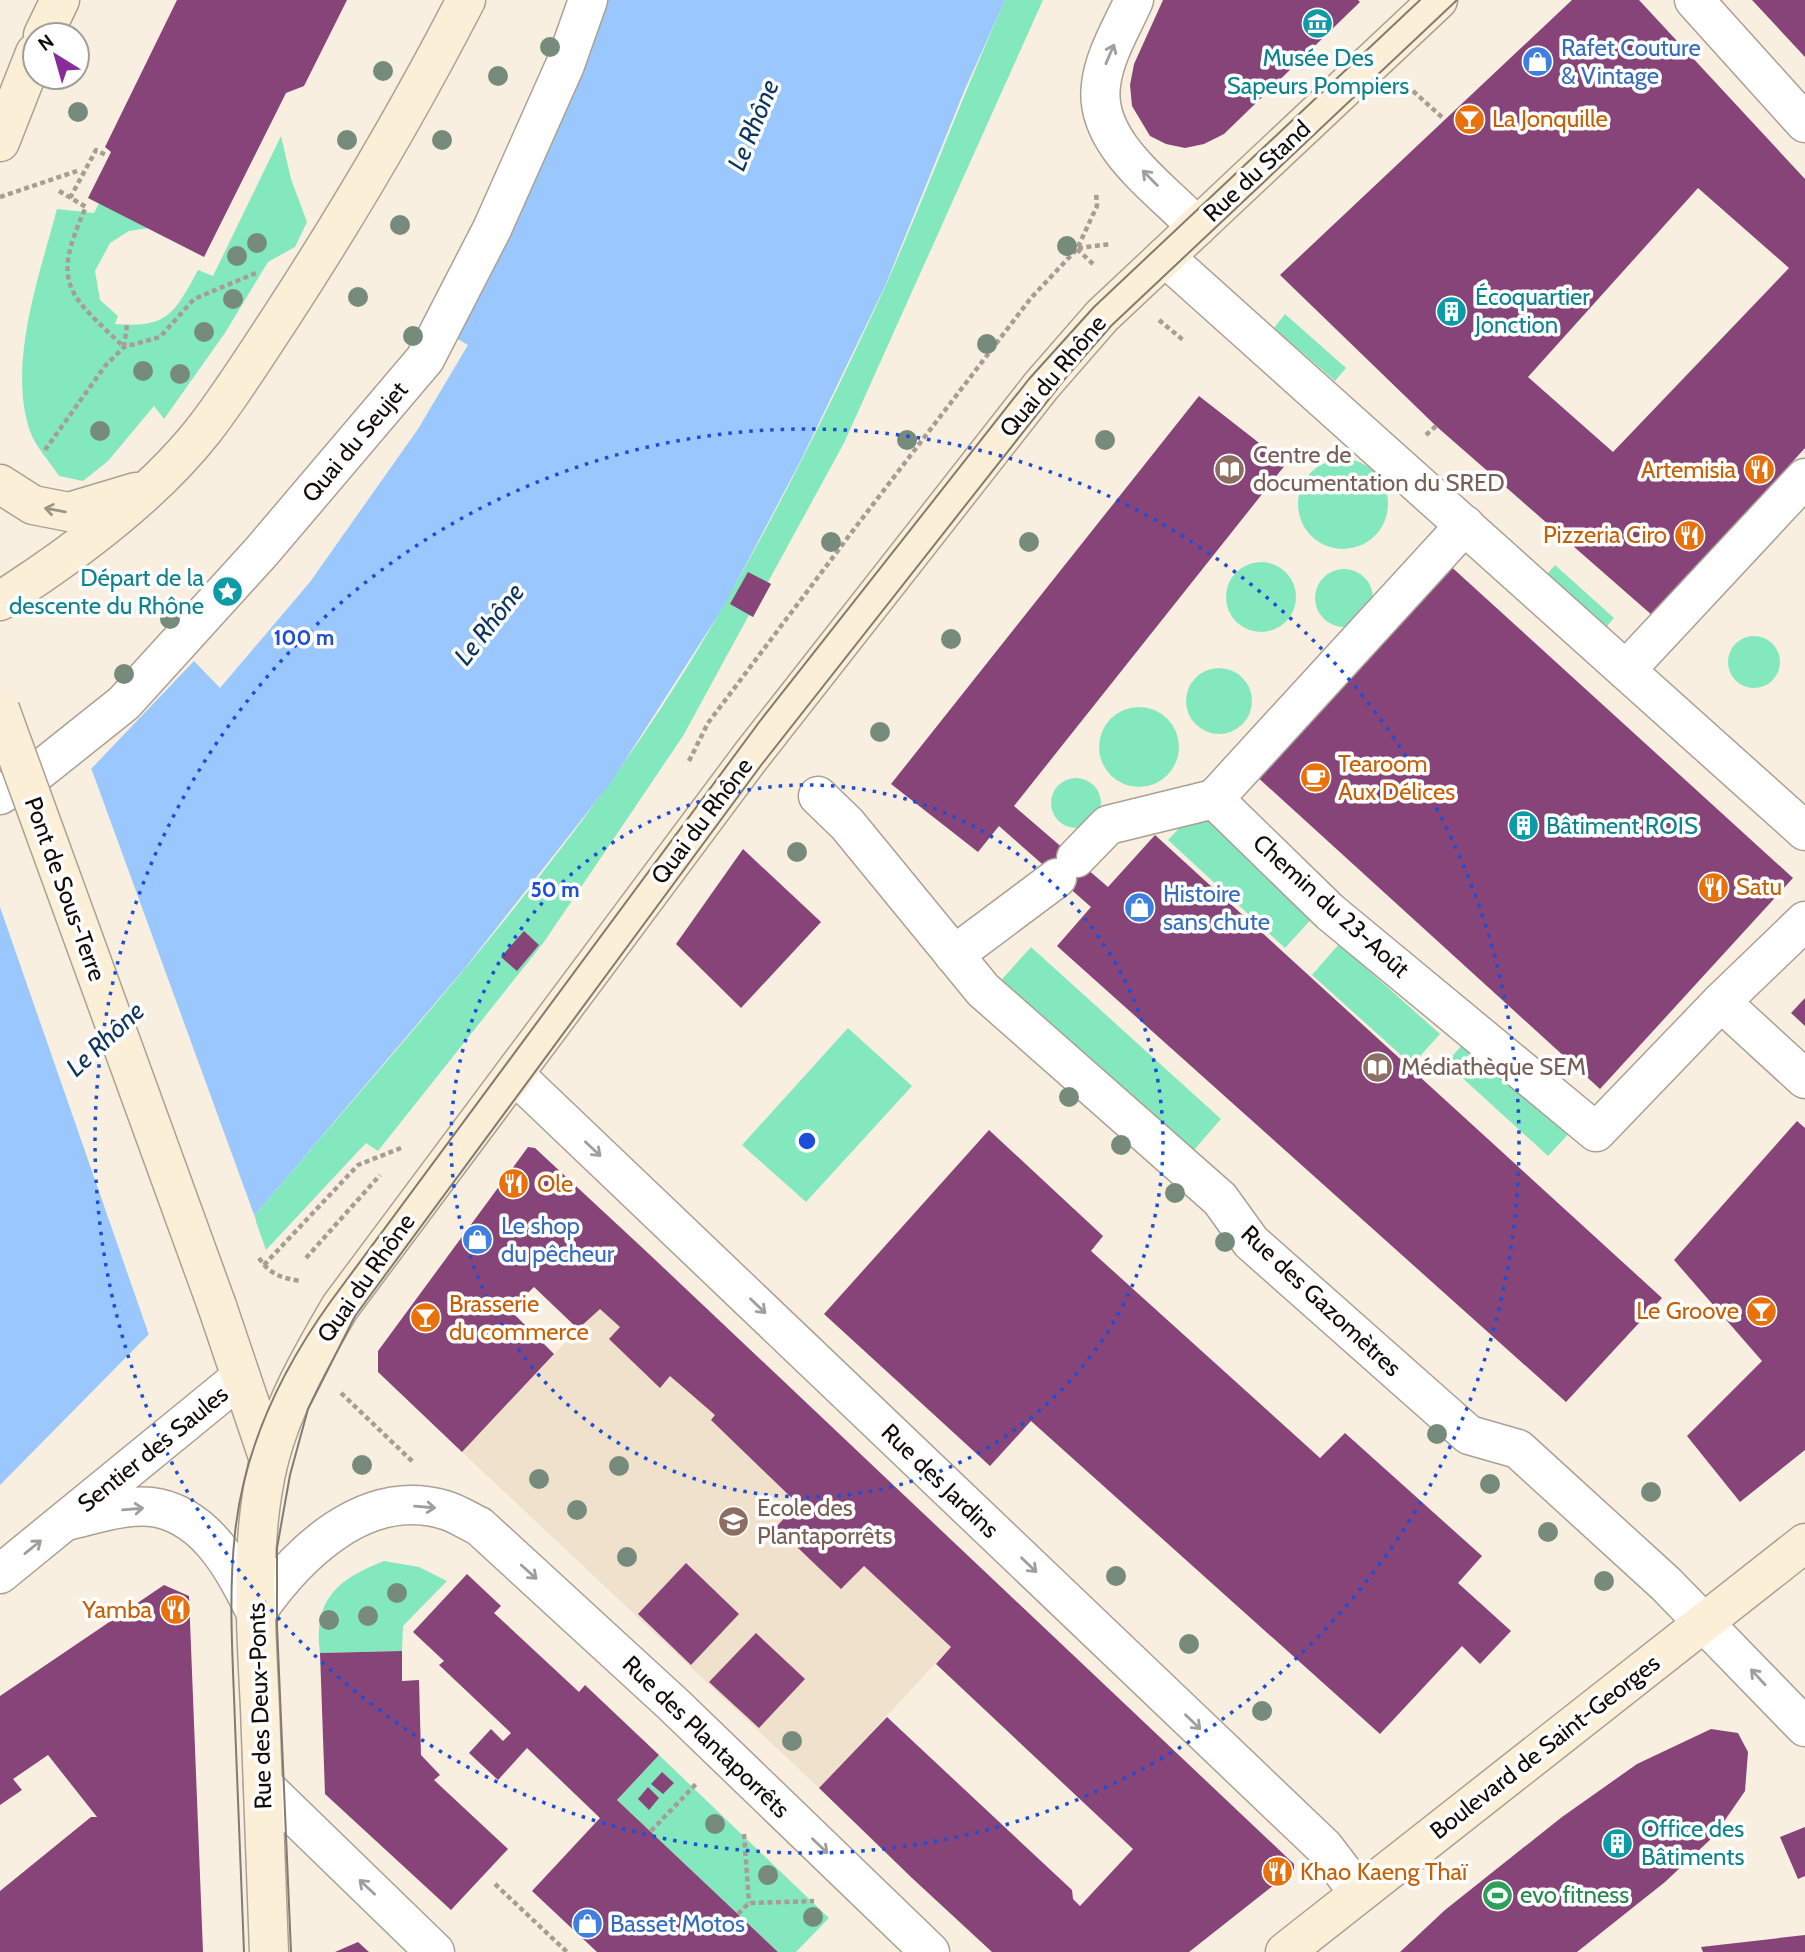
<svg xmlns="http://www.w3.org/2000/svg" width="1805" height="1952" viewBox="0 0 1805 1952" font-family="Cabin,sans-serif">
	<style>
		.built { fill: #f0e1cd }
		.green { fill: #84e8be }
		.water { fill: #99c7fe }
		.pier { fill: #f9efe1 }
		.building { fill: #874479; fill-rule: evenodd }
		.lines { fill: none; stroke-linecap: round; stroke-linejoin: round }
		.street-casing { stroke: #aaa194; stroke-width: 41 }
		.secondary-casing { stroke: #aaa194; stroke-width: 41 }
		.path { stroke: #a69e94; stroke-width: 4.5; stroke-dasharray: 5 3.5; stroke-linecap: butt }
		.street { stroke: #fff; stroke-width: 38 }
		.secondary { stroke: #fbf0d7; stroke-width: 38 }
		.tram { stroke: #827b72; stroke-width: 2 }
		.secondary-bridge-casing { stroke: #aaa194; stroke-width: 41; stroke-linecap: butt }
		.secondary-bridge { stroke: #fbf0d7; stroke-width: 38 }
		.tree { fill: #778b7c }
		.oneway { stroke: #9f9e9c }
		.oneway2 { stroke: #9d9584 }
		.ring { fill: none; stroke: #1d4ed8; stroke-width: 3.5; stroke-dasharray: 3.5 7 }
		.labels { text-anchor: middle; stroke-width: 7; stroke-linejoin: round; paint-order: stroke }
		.shop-label { font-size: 24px; fill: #366cbe; stroke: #fff; text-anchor: start }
		.culture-label { font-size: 24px; fill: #0d838f; stroke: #fff; text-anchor: start }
		.food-label { font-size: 24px; fill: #c56008; stroke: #fff; text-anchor: start }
		.street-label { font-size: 24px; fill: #100d08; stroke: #fff }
		.education-label { font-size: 24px; fill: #785e54; stroke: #fff; text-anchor: start }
		.leisure-label { font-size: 24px; fill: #27864d; stroke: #fff; text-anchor: start }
		.water-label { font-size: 26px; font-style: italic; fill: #0c345e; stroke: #fff }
		.centre { fill: #1d4ed8; stroke: #fff; stroke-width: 3.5 }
		.ring-label { font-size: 21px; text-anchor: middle; font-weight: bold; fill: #1d4ed8; stroke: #fff; stroke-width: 7; stroke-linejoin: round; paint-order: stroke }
	</style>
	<rect width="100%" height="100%" fill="#f9efe1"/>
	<polygon class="built" points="649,1254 951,1647 819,1788 462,1452"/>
	<g class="green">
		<path d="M1005,0H1043L844,443L768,582L771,584L753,617L749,615L683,736L544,942L378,1151L366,1143L266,1250L254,1216C420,1020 598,829 725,603C783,501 836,394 885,287C927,192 963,95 1005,0Z"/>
		<path d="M281,136L291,179L307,222L295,247L268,262L225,333L164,419L154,406L108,461L83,481L59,476C50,462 35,446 30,431C7,365 40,273 57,209L94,213L99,203L149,228L129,231L110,243L95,271L100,300L118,316L115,324C168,328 174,314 198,270L213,276Z"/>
		<polygon points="1285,314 1346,368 1335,381 1274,328"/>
		<circle cx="1343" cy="504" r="45"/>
		<circle cx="1261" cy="597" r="35"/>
		<polygon points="1555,565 1614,618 1602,632 1543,579"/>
		<circle cx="1344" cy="598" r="29"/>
		<circle cx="1754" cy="662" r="26"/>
		<circle cx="1219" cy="701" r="33"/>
		<circle cx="1139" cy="747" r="40"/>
		<circle cx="1076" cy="803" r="25"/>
		<polygon points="1201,805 1317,913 1285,948 1168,840"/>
		<polygon points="1339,944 1440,1034 1412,1065 1312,975"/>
		<polygon points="1031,947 1221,1119 1187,1158 996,986"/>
		<polygon points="848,1028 912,1086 806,1202 742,1145"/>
		<polygon points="1473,1033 1576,1126 1548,1156 1446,1063"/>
		<path d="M384,1561L419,1567L447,1581L403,1626L402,1651L320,1653C313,1600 337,1579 384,1561Z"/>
		<polygon points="659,1755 829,1918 796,1952 778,1952 617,1800"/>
	</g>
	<polygon class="water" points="608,0 1005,0 965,89 885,286 801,460 724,606 612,781 465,968 254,1216 149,1334 0,1485 0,841 92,768 194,661 220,688 310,582 418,429 468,345 456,338 547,154"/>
	<polygon class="pier" points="90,765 256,1220 150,1338 0,907 0,836"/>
	<g class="building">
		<polygon points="177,0 347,0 304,86 286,93 204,257 88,198 111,152 105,147"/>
		<polygon points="1163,0 1358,0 1360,2 1224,134 1204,144 1185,148 1166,144 1150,136 1132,106 1130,85 1134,64"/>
		<path d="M1572,0H1639L1805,179V448L1653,616L1436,426L1280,275ZM1698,188L1789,268L1613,452L1528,377Z"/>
		<polygon points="1752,0 1805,0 1805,57"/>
		<polygon points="1199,396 1286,464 1014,806 1108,887 1155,835 1662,1298 1566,1402 1057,946 1091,907 999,826 978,852 891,784"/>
		<polygon points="1446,562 1793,878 1600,1089 1254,774"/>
		<polygon points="748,572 771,584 753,617 730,604"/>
		<polygon points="743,849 821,922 741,1008 676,944"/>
		<polygon points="524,931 539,945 517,971 501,957"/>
		<polygon points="1805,998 1805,1026 1791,1013"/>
		<polygon points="1797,1121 1805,1128 1805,1450 1740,1502 1687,1436 1762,1361 1674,1260"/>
		<polygon points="989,1130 1103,1236 1091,1251 1320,1458 1345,1433 1482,1556 1458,1583 1511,1631 1480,1664 1462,1646 1380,1734 1031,1421 990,1466 824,1314"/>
		<polygon points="528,1147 535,1148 649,1254 1294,1864 1294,1869 1189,1952 992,1952 912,1878 819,1788 887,1717 1072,1890 1073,1899 1080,1906 1133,1849 936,1664 951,1647 864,1566 841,1589 776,1527 798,1504 711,1420 715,1415 670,1376 660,1388 609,1339 620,1327 600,1309 578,1329 534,1287 510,1310 554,1354 462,1452 378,1372 378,1351"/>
		<polygon points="686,1563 739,1614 691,1665 638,1614"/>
		<polygon points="467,1574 501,1606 494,1613 579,1692 585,1685 659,1755 617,1800 778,1952 597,1952 532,1891 600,1818 527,1748 498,1780 469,1753 491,1729 503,1741 511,1733 439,1665 444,1661 413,1632"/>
		<polygon points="164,1585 189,1596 203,1952 0,1952 0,1891 91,1817 97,1817 48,1755 13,1779 22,1790 0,1805 0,1696"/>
		<polygon points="756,1633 805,1679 759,1728 709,1682"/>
		<polygon points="402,1651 402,1681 419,1680 421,1755 440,1775 434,1780 508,1849 451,1910 325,1794 320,1653"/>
		<polygon points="1711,1729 1738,1733 1748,1752 1745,1791 1714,1836 1665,1882 1577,1952 1400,1952 1445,1910 1562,1817 1637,1764"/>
		<polygon points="662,1772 674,1783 663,1794 651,1784"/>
		<polygon points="648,1787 659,1798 649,1810 638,1799"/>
		<polygon points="1805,1827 1805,1876 1798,1879 1780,1837"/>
		<polygon points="1805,1935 1805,1952 1703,1952 1701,1947"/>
		<polygon points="358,1942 369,1952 335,1952"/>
	</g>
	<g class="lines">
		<defs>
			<g id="street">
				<path d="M1134,0C1122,27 1104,56 1101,85C1093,144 1162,189 1197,227"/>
				<polyline points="1694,0 1805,123"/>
				<polyline points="1165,257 1805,831"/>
				<polyline points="1465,525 1214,799 1330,912 1596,1132 1721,1002"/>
				<polyline points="1626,670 1805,478"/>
				<polyline points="0,795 40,770 124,703 262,551 425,359 492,229 565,65 588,0"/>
				<polyline points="818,796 847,824 983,990 1220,1199 1251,1242 1469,1435 1518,1449 1666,1584 1805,1727"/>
				<polyline points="1076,858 1108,825 1214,799"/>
				<polyline points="1805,921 1721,1002 1805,1079"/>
				<polyline points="954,955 1057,878"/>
				<polyline points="514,1074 1324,1847 1359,1893"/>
				<path d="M66,1521C94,1515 130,1502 158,1508C209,1519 235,1571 256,1613C297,1554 365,1486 445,1510C456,1513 468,1521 479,1526L674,1705L930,1952"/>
				<polyline points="0,1574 241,1377"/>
				<polyline points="263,1785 435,1952"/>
			</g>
			<g id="secondary">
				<polyline points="43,35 60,0"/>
				<polyline points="0,142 35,53"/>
				<polyline points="0,484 33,505 69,512 136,492"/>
				<path d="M0,601C72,555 150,498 203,431C231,395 256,355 281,317C348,214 410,109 466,0"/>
				<polyline points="217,1306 269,1460"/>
				<path d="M269,1952C266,1871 263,1790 260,1708C256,1627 249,1541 269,1460C283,1405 312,1355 340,1307L751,756L1041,386L1102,316L1438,0"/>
				<polyline points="1285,1952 1805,1543"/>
			</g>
		</defs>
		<use href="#street" class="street-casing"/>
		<use href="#secondary" class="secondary-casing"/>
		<g class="path">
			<polyline points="1413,91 1444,119"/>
			<path d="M59,191L86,207C51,284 67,293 124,347L127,325"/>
			<polyline points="0,197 77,171"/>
			<polyline points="70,198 96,150 108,156"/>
			<polyline points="1078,248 1111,244"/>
			<polyline points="1077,249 1093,264"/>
			<polyline points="1159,320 1183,340"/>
			<polyline points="1426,435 1436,426"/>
			<polyline points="45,450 105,366 124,347 160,337 194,299 256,273"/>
			<polyline points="689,761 708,723 858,524 1031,298 1077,249 1097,206 1096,192"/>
			<path d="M259,1258C270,1275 282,1278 301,1281"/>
			<polyline points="306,1258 380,1175"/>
			<polyline points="264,1265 358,1165 401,1148"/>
			<polyline points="341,1393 413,1462"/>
			<polyline points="651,1831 696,1784"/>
			<polyline points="744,1834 749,1903"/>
			<polyline points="495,1884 567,1952"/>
			<polyline points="738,1914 749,1903 814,1901"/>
		</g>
		<use href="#street" class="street"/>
		<use href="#secondary" class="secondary"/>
		<g class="tram">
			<path d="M244,1952C241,1876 238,1800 235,1724C233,1661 228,1597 235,1533C244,1448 282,1369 331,1301L760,721L1029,379L1094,307L1420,0"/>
			<polyline points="291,1952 277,1626 277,1548 290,1475 308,1409 355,1316 762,764 1068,375 1111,326 1457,0"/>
		</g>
		<defs>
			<polyline id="secondary-bridge" points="0,709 217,1306"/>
		</defs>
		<use href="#secondary-bridge" class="secondary-bridge-casing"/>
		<use href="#secondary-bridge" class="secondary-bridge"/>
	</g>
	<g class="tree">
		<circle cx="550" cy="47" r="10"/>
		<circle cx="383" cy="71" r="10"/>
		<circle cx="498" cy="76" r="10"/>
		<circle cx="78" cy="112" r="10"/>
		<circle cx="347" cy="140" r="10"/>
		<circle cx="442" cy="140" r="10"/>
		<circle cx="400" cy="225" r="10"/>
		<circle cx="257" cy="243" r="10"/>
		<circle cx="1067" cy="246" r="10"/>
		<circle cx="237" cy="256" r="10"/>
		<circle cx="358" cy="297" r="10"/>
		<circle cx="233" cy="299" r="10"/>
		<circle cx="204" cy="332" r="10"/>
		<circle cx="413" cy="336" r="10"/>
		<circle cx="987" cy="344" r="10"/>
		<circle cx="143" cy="371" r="10"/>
		<circle cx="180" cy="374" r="10"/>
		<circle cx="100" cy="431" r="10"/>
		<circle cx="907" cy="440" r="10"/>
		<circle cx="1105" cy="440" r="10"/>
		<circle cx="831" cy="542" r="10"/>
		<circle cx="1029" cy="542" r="10"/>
		<circle cx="170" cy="619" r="10"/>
		<circle cx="951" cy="639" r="10"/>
		<circle cx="124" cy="674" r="10"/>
		<circle cx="880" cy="732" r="10"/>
		<circle cx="797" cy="852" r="10"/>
		<circle cx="1069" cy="1097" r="10"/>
		<circle cx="1121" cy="1145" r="10"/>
		<circle cx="1175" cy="1193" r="10"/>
		<circle cx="1225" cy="1242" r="10"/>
		<circle cx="1437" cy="1434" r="10"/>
		<circle cx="362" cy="1465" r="10"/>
		<circle cx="619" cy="1466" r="10"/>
		<circle cx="539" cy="1479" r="10"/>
		<circle cx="1490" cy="1484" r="10"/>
		<circle cx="1651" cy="1492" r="10"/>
		<circle cx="577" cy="1510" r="10"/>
		<circle cx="1548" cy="1532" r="10"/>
		<circle cx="627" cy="1557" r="10"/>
		<circle cx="1116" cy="1576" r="10"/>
		<circle cx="1604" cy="1581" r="10"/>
		<circle cx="397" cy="1593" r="10"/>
		<circle cx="368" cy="1616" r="10"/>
		<circle cx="329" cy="1620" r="10"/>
		<circle cx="1189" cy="1644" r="10"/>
		<circle cx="1262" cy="1711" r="10"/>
		<circle cx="792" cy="1741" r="10"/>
		<circle cx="715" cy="1824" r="10"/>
		<circle cx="768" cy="1875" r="10"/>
		<circle cx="813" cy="1917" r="10"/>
	</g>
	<defs><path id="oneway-shaft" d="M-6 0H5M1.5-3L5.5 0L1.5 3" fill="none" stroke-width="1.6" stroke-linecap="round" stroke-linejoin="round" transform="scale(1.75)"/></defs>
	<g class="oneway">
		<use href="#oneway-shaft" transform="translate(1110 54) rotate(-67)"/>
		<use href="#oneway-shaft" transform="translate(1150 178) rotate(-135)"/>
		<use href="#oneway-shaft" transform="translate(593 1149) rotate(43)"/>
		<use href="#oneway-shaft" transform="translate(758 1306) rotate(44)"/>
		<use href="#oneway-shaft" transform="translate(425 1507) rotate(5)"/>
		<use href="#oneway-shaft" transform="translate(133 1509) rotate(-5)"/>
		<use href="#oneway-shaft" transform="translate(33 1547) rotate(-39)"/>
		<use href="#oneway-shaft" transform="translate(1029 1565) rotate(44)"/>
		<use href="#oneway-shaft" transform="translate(529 1572) rotate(42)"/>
		<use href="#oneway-shaft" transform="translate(1758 1677) rotate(-133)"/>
		<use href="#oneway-shaft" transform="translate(1193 1722) rotate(44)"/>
		<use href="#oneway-shaft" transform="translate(820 1846) rotate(44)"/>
		<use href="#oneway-shaft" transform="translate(367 1887) rotate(-137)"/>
	</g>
	<use class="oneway2" href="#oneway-shaft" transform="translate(55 510) rotate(-170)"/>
	<g class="ring">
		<circle cx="807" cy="1141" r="356"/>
		<circle cx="807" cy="1141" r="712"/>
	</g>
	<defs>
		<symbol id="museum-disc" viewBox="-11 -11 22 22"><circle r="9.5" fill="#0f9aa8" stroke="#fff"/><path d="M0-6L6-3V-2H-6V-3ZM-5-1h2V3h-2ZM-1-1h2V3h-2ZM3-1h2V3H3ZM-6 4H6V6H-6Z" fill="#fff"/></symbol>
		<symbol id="shop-disc" viewBox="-11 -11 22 22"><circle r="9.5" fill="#3f7fe0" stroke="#fff"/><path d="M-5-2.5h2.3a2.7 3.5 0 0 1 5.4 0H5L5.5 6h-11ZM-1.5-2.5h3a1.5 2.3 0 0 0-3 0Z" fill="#fff"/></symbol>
		<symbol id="bar-disc" viewBox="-11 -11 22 22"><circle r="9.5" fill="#e8710a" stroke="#fff"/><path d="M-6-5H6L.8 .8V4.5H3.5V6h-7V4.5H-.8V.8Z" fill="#fff"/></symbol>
		<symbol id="building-disc" viewBox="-11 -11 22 22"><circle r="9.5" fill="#0f9aa8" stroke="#fff"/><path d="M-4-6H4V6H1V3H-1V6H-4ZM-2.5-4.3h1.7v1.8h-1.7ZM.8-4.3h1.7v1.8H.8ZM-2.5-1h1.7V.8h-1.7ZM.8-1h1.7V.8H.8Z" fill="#fff"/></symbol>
		<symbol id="library-disc" viewBox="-11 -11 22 22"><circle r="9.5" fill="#8d6e63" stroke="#fff"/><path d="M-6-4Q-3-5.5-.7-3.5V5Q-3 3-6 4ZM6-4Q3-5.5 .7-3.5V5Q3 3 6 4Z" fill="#fff"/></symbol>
		<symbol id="restaurant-disc" viewBox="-11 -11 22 22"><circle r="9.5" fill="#e8710a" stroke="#fff"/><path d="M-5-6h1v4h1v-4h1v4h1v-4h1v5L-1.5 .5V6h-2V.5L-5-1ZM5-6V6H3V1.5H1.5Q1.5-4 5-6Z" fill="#fff"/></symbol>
		<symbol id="sight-disc" viewBox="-11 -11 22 22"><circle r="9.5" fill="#0f9aa8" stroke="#fff"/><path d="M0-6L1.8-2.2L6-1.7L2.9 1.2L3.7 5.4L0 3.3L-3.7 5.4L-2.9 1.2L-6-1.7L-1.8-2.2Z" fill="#fff"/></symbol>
		<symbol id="cafe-disc" viewBox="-11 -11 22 22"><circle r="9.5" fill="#e8710a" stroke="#fff"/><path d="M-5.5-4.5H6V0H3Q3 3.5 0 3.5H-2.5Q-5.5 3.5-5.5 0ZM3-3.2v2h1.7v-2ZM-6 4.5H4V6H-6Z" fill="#fff"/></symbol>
		<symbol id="school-disc" viewBox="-11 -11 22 22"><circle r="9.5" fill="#8d6e63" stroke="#fff"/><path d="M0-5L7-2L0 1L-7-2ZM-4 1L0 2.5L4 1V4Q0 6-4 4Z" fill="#fff"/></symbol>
		<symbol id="stadium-disc" viewBox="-11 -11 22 22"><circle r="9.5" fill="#2e9e5b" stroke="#fff"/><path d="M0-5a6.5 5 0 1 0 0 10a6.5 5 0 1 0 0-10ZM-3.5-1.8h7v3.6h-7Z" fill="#fff"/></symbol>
	</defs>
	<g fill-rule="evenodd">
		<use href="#museum-disc" x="1300" y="6" width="35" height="35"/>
		<use href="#shop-disc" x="1520" y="44" width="35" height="35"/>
		<use href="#bar-disc" x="1452" y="102" width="35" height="35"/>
		<use href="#building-disc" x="1434" y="294" width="35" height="35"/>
		<use href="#library-disc" x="1212" y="452" width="35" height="35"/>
		<use href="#restaurant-disc" x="1742" y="452" width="35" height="35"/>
		<use href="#restaurant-disc" x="1672" y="518" width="35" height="35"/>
		<use href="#sight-disc" x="210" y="574" width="35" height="35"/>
		<use href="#cafe-disc" x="1298" y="760" width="35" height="35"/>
		<use href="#building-disc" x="1506" y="808" width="35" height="35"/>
		<use href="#restaurant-disc" x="1696" y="870" width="35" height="35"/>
		<use href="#shop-disc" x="1122" y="890" width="35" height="35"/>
		<use href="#library-disc" x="1360" y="1050" width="35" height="35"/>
		<use href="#restaurant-disc" x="496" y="1166" width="35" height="35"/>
		<use href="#shop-disc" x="460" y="1222" width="35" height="35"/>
		<use href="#bar-disc" x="1744" y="1294" width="35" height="35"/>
		<use href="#bar-disc" x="408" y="1300" width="35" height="35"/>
		<use href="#school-disc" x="716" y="1504" width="35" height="35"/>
		<use href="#restaurant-disc" x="158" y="1592" width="35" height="35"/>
		<use href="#building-disc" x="1600" y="1826" width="35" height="35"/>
		<use href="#restaurant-disc" x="1260" y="1854" width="35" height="35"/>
		<use href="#stadium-disc" x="1480" y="1878" width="35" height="35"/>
		<use href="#shop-disc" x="570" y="1906" width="35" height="35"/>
	</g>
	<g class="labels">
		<g class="shop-label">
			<text x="1561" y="56">Rafet Couture<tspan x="1561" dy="28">&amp; Vintage</tspan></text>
			<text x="1163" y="902">Histoire<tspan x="1163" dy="28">sans chute</tspan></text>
			<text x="501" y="1234">Le shop<tspan x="501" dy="28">du pêcheur</tspan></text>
			<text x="610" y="1932">Basset Motos</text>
		</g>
		<g class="culture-label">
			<text x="1318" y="66" text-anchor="middle">Musée Des<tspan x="1318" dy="28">Sapeurs Pompiers</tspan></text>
			<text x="1475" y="305">Écoquartier<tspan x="1475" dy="28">Jonction</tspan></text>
			<text x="204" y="586" text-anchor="end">Départ de la<tspan x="204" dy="28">descente du Rhône</tspan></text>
			<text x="1546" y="834">Bâtiment ROIS</text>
			<text x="1641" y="1837">Office des<tspan x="1641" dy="28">Bâtiments</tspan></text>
		</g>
		<g class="food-label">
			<text x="1492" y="127">La Jonquille</text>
			<text x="1736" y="478" text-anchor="end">Artemisia</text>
			<text x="1667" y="543" text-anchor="end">Pizzeria Ciro</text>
			<text x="1338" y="772">Tearoom<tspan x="1338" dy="28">Aux Délices</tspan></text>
			<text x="1736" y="895">Satu</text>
			<text x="537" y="1192">Ole</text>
			<text x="449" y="1312">Brasserie<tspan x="449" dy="28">du commerce</tspan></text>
			<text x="1739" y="1319" text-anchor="end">Le Groove</text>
			<text x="152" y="1618" text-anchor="end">Yamba</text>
			<text x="1300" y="1880">Khao Kaeng Thaï</text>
		</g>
		<g class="street-label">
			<text transform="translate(1257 171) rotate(-43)" y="8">Rue du Stand</text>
			<text transform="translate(1053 376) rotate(-50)" y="8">Quai du Rhône</text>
			<text transform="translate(355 442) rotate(-50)" y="8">Quai du Seujet</text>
			<text transform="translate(702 821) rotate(-53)" y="8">Quai du Rhône</text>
			<text transform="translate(65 889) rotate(70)" y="8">Pont de Sous-Terre</text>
			<text transform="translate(1331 906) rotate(42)" y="8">Chemin du 23-Août</text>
			<text transform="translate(366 1278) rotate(-55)" y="8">Quai du Rhône</text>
			<text transform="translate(1321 1301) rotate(43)" y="8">Rue des Gazomètres</text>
			<text transform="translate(153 1449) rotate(-39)" y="8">Sentier des Saules</text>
			<text transform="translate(940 1481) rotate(44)" y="8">Rue des Jardins</text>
			<text transform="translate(260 1706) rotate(-92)" y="8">Rue des Deux-Ponts</text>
			<text transform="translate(706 1737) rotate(44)" y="8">Rue des Plantaporrêts</text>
			<text transform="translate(1545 1747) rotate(-38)" y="8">Boulevard de Saint-Georges</text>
		</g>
		<g class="education-label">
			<text x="1253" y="463">Centre de<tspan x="1253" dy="28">documentation du SRED</tspan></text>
			<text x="1401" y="1075">Médiathèque SEM</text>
			<text x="757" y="1516">Ecole des<tspan x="757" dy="28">Plantaporrêts</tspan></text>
		</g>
		<g class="leisure-label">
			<text x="1520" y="1903">evo fitness</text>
		</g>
		<g class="water-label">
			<text transform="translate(753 125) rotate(-68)" y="9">Le Rhône</text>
			<text transform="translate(489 624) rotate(-52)" y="9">Le Rhône</text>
			<text transform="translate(105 1039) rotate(-43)" y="9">Le Rhône</text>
		</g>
	</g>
	<circle cx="807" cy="1141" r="10" class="centre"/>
	<g class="ring-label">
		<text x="304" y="645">100 m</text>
		<text x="555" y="897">50 m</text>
	</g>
	<g transform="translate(56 56) rotate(323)"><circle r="33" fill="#ffffff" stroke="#9f9e9c" stroke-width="2"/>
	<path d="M0-5L12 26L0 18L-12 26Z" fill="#872c98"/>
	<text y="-10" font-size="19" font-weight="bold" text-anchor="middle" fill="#100d08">N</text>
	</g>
</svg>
